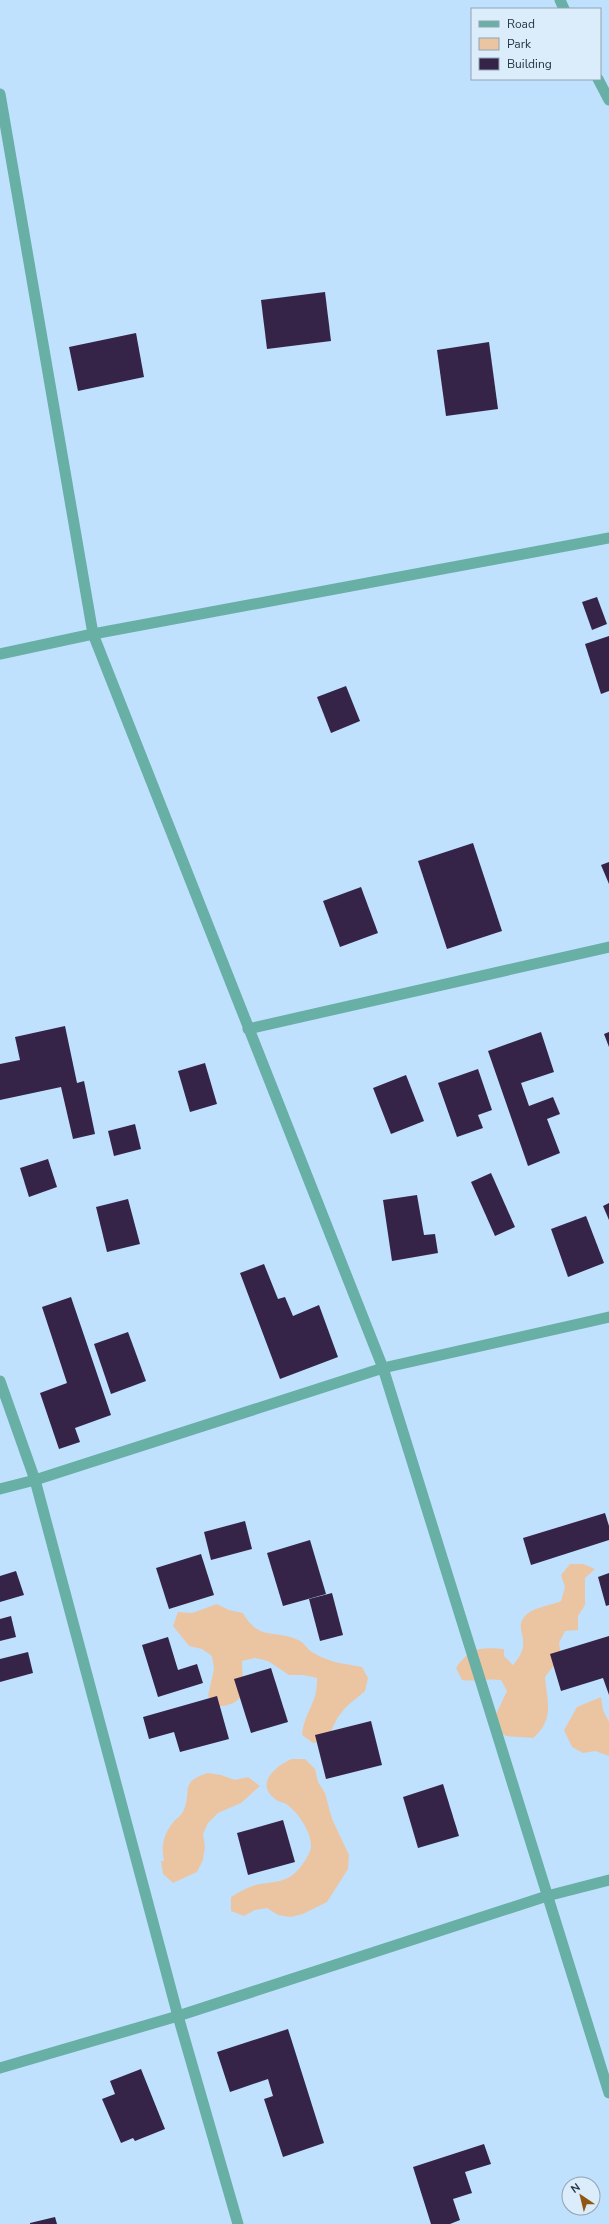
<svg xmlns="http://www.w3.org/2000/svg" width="609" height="2224" viewBox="0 0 609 2224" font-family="'Nunito Sans',sans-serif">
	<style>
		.green { fill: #ebc5a2 }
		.building { fill: #352448 }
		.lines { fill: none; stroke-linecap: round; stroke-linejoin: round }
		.minor { stroke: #68afa5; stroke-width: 11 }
		.tertiary { stroke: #68afa5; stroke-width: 11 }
	</style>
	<rect width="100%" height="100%" fill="#bfe1fe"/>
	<g class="green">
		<path d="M570,1564H583L595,1569L585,1578V1605L578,1616V1630L565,1631L559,1643L561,1656L545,1677C547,1701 555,1720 533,1738L506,1736L495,1729V1716L507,1691L501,1680C487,1678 475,1682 462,1680L456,1668C470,1647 481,1647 504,1649V1656L513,1665C535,1640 513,1632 524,1617C532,1607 550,1606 561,1601L565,1587L561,1575Z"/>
		<path d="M217,1604L229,1610L243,1613C260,1642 274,1629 298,1640C304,1642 307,1649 312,1652C331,1663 341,1663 362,1667L368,1678L365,1691L346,1707L338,1717L326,1741L313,1743L302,1735C304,1712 318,1703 317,1678L303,1675H289L268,1661L255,1658L242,1661C242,1687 252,1704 215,1707L208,1696L214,1669L212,1656L202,1649L189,1646L173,1626L178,1612L192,1613Z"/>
		<polygon points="601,1697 603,1710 609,1722 609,1756 595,1751 583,1753 572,1747 564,1730 577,1707"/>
		<path d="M292,1759H305L315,1769L318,1782L325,1793L332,1819L349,1855L348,1869L327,1902L303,1914L291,1917L278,1915L267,1908L255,1910L244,1916L231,1911V1897C239,1892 246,1888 255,1885C269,1882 284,1883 295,1873C300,1869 311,1853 311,1847C312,1833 298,1812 286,1804C282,1802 278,1802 275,1799C254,1783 277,1765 292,1759Z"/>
		<path d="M208,1773L221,1775L235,1780L248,1777L260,1786L241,1803L218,1813L208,1823L203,1834L205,1847L203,1860L197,1872L173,1883L163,1874L161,1861H164C161,1848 163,1835 172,1824C175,1819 180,1817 183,1812C193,1791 178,1782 208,1773Z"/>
	</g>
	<g class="building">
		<polygon points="325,292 331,341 267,349 261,300"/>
		<polygon points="136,333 144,377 78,391 69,347"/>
		<polygon points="489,342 498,409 446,416 437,350"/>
		<polygon points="597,597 607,624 592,630 582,602"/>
		<polygon points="609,636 609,691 601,694 585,644"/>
		<polygon points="346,686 360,721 331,733 317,697"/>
		<polygon points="473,843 502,931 447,949 418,861"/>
		<polygon points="609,862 609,884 601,865"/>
		<polygon points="361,887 378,933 340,947 323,901"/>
		<polygon points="65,1026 77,1083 84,1081 95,1134 73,1139 61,1087 0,1100 0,1064 20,1060 15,1037"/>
		<polygon points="541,1032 554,1072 521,1083 529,1106 553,1097 560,1114 547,1119 560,1153 528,1166 488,1051"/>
		<polygon points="609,1032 609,1047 604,1034"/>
		<polygon points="205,1063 217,1104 190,1112 178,1071"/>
		<polygon points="478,1069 492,1110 478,1115 483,1128 457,1137 438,1083"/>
		<polygon points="406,1075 424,1121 391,1134 373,1088"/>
		<polygon points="135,1124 141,1149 114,1156 108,1131"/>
		<polygon points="48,1159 57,1187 29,1197 20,1168"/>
		<polygon points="491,1173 515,1227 495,1236 471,1182"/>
		<polygon points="417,1195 424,1235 435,1234 438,1253 392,1261 383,1200"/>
		<polygon points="128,1199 140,1244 107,1252 96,1207"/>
		<polygon points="609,1203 609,1220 603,1206"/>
		<polygon points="586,1216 604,1263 568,1277 551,1229"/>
		<polygon points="264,1264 278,1299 285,1297 293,1316 319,1305 338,1357 280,1379 240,1273"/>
		<polygon points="71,1297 111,1415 75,1428 80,1442 59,1449 40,1393 67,1383 42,1307"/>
		<polygon points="128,1332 146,1381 111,1394 94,1344"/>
		<polygon points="605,1513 609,1526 609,1540 531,1565 523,1538"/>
		<polygon points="245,1521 252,1549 211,1560 204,1532"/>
		<polygon points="310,1540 326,1594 283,1606 267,1553"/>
		<polygon points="201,1554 214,1595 169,1609 156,1568"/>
		<polygon points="16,1571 24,1595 0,1602 0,1576"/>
		<polygon points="609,1573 609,1605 606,1606 598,1577"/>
		<polygon points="332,1593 343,1635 320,1641 309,1599"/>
		<polygon points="11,1616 16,1637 0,1641 0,1619"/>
		<polygon points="609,1636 609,1695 603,1678 561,1691 550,1654"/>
		<polygon points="168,1637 178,1670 197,1664 203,1683 158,1697 142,1645"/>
		<polygon points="28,1652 33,1673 0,1682 0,1659"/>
		<polygon points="271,1668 288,1722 251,1733 234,1679"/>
		<polygon points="217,1696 229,1739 180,1752 174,1732 149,1739 143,1717"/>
		<polygon points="371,1721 382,1765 326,1779 315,1735"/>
		<polygon points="443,1784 459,1836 418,1848 403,1797"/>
		<polygon points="283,1820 295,1862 248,1875 237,1833"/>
		<polygon points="288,2029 324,2143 283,2157 264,2099 273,2096 268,2079 230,2092 217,2052"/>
		<polygon points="141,2069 165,2129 135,2141 133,2138 121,2143 102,2099 115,2094 110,2081"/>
		<polygon points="484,2144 491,2164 465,2172 472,2193 453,2199 460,2220 450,2224 431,2224 413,2167"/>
		<polygon points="55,2217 57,2224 30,2224 30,2223"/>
	</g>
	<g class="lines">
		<g class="minor">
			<polyline points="0,94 93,634 383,1368 609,2093"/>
			<polyline points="0,654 93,634 609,538"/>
			<polyline points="248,1029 609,947"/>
			<polyline points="0,1381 35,1480 178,2016 238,2224"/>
			<polyline points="0,1489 35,1480 383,1368 609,1317"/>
			<polyline points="0,2068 178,2016 547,1896 609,1880"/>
		</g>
		<g class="tertiary">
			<polyline points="560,0 564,9"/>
			<polyline points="598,79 609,100"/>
		</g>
	</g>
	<rect x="471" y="8" width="130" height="72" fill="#dbecfa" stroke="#92a3b1"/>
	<rect x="479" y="21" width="20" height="6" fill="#68afa5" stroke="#92a3b1"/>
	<text x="507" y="28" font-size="12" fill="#243543">Road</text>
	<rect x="479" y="38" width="20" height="12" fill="#ebc5a2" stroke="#92a3b1"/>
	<text x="507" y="48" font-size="12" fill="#243543">Park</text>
	<rect x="479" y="58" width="20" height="12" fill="#352448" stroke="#92a3b1"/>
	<text x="507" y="68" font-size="12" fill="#243543">Building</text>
	<g transform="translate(581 2196) rotate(325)"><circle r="19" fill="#dbecfa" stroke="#92a3b1"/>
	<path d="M0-3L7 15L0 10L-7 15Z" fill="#905711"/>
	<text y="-6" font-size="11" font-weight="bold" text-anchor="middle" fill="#243543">N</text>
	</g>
</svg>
